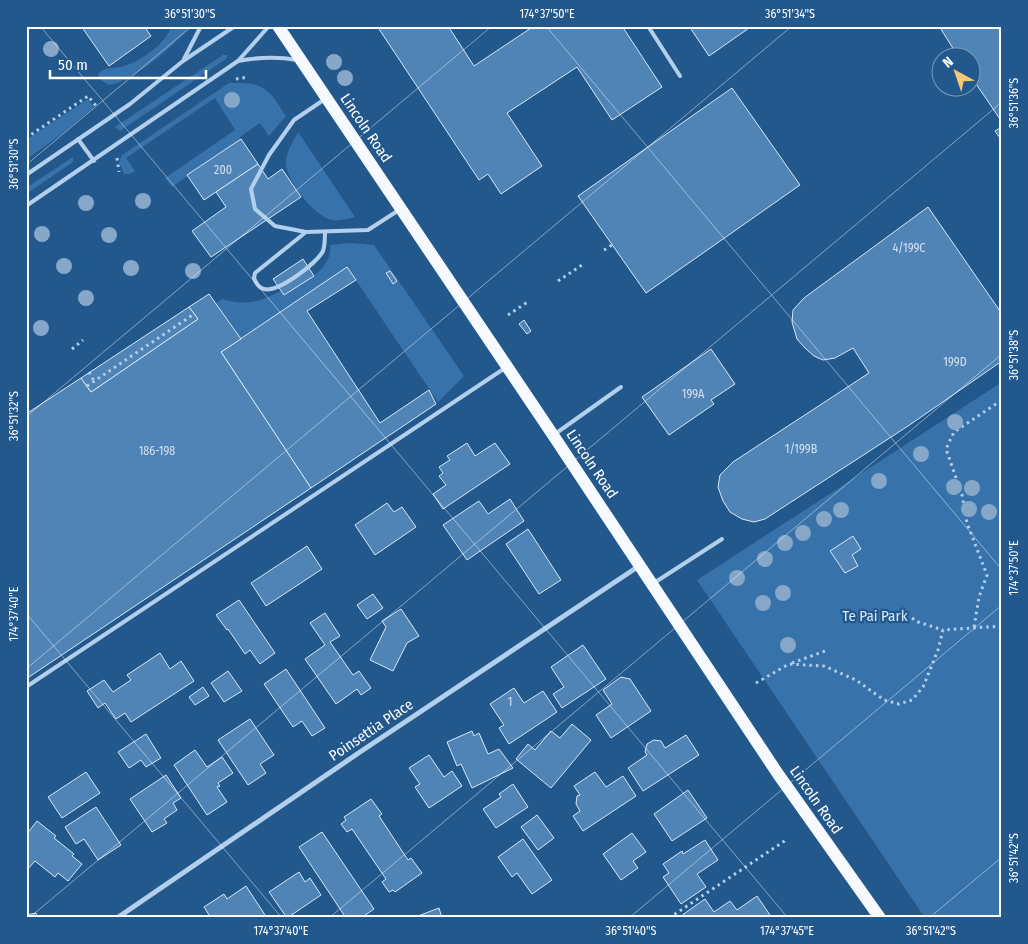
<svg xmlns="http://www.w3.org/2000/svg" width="1028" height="944" viewBox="0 0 1028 944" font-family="'Fira Sans Condensed',sans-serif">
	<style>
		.green { fill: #3772aa }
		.building { fill: #5084b6; stroke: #d7e8f8 }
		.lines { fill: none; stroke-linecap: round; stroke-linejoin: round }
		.path { stroke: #b2cfeb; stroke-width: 3; stroke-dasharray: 2.5 4; stroke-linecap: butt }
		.service { stroke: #b2cfeb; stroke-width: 4 }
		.minor { stroke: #b2cfeb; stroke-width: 5 }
		.primary { stroke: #f6fafe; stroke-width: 12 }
		.tree { fill: #86a7c8 }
		.ticks { fill: none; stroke: #fff; stroke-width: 1; stroke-opacity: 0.45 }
		.labels { text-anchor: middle; stroke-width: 4.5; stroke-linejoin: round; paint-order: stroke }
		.number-label { font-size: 12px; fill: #d3e0ed }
		.street-label { font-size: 15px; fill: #fff; stroke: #23588d }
		.park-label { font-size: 15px; fill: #d7e8f8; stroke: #23588d }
		.neatline { fill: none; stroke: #fff; stroke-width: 2 }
		.ticks-label { font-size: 12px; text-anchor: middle; fill: #fff }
	</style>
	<rect width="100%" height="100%" fill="#23588d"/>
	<g class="green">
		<path d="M171,26H190C176,45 132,82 109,85L101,80L98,74C105,66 114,69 124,66C140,62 167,43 171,26Z"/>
		<polygon points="223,55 227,55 226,59 120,131 115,127"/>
		<path d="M229,83C263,82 268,87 286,116L269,136L260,123L240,137L241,139L172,187L165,178L235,130L215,98L126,158L135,171L130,174H124L119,162L122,155Z"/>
		<polygon points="88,99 94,107 63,133 26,160 26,140"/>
		<path d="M298,132L355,217C348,219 338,221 332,220C315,217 283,178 286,160C287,151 294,140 298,132Z"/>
		<polygon points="73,157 73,162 26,194 26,188"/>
		<path d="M350,243L374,245L464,376L438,402L347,267L241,339L216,303L222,299C246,306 259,302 281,291L284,295C302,283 333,270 330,245Z"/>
		<polygon points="1002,382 1002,918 925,918 697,580"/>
	</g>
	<g class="building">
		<polygon points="81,26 144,26 151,36 109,66"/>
		<polygon points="377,26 448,26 474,66 534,26 622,26 662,87 612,120 577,67 507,113 542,166 501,194 488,174 479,180"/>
		<polygon points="689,26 752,26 709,56"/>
		<polygon points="939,26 1002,26 1002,122 970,75 970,58 959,58"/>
		<polygon points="732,88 800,185 646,293 578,196"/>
		<polygon points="1002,127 1002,141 995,131"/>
		<polygon points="241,139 258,164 204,200 187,175"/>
		<polygon points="258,164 268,179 282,169 301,197 211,257 192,231 226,207 216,192"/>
		<polygon points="928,207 1002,314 1002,361 908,426 765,519 754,522 742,519 730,512 723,501 718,487 720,475 733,462 869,373 853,348 835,358 823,360 814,356 805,348 797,339 792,322 793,310 804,298"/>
		<polygon points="303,259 314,276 284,295 273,279"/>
		<polygon points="347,267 356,280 307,311 380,423 429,390 436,404 311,488 221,352"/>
		<polygon points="390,271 397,281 393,284 386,273"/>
		<polygon points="209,294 241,339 221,352 311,488 26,679 26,414 81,378 91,392 198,319 189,307"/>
		<polygon points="189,307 198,319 91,392 81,378"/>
		<polygon points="524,320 531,331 527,334 519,324"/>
		<polygon points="711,349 735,384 711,400 714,404 669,435 642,397"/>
		<polygon points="467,443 475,456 495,443 510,464 443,509 433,494 446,485 439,476 443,473 439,467 450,460 447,456"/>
		<polygon points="510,499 524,521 467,560 443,525 479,501 488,514"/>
		<polygon points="387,503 394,512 402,507 416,527 375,555 355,525"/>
		<polygon points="528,529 561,580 539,594 506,544"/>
		<polygon points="853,536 861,549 852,555 858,566 845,573 830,551"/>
		<polygon points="307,546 322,569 266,606 251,583"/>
		<polygon points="373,594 383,608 367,619 357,605"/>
		<polygon points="239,600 275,653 260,664 250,650 245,654 228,629 227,630 216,615"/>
		<polygon points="401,609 419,636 407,643 393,671 370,660 386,627 382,621"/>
		<polygon points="325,613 340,636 330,642 353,675 359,671 371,688 361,695 357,689 336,704 305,659 325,645 310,623"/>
		<polygon points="583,645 606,679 562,708 553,694 564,687 551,667"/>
		<polygon points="160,653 170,669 181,661 194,681 131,722 125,713 116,719 105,703 98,708 87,691 104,680 113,692 131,680 127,675"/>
		<polygon points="286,669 325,728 312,736 302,721 293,727 264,684"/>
		<polygon points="228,671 242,691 224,702 211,683"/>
		<polygon points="621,677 630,679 651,711 611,738 596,715 612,704 603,690"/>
		<polygon points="203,687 209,696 195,705 189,697"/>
		<polygon points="514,688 524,703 543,691 557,712 509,744 499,728 504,725 490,704"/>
		<polygon points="250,719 274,755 260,764 266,773 248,785 218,740"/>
		<polygon points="572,724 591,740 551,788 516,759 528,744 535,750 551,731 560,738"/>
		<polygon points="472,731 474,736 479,733 488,754 499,749 513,768 472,788 461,764 457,766 447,742"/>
		<polygon points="146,734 161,758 146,767 141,760 129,768 118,752"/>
		<polygon points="686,735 699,755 643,791 628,768 647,755 645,752 647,744 654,740 661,741 665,748"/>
		<polygon points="195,750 207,767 222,757 233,773 218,783 220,786 217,787 227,802 207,815 174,765"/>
		<polygon points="429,755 444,777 452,771 462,786 429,808 415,787 420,784 409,768"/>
		<polygon points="86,772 100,793 62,818 48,797"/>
		<polygon points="595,772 606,787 623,776 636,796 583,831 573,816 580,811 576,804 577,796 580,795 574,786"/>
		<polygon points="166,775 181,798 173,803 177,810 164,819 167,823 152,832 130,799"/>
		<polygon points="513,784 528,807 496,828 483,809 501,797 499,794"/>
		<polygon points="688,790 707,818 672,841 654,814"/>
		<polygon points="371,799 382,814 379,816 408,860 411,858 422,873 395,892 393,890 389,892 382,882 386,879 352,829 347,832 341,824 346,820 344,817"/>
		<polygon points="96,807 121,845 98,860 84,839 76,844 65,827"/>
		<polygon points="537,815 554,838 538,850 521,827"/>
		<polygon points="37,821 56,836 54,838 74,854 72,856 82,864 68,881 58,873 55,877 35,861 26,871 26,835"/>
		<polygon points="322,832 374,909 361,918 346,918 299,847"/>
		<polygon points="632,833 646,852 633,861 638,868 621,880 603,854"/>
		<polygon points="523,839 552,880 532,894 517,873 512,877 498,857"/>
		<polygon points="705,840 718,860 697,874 706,887 681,904 663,877 669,873 663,864 682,851 683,854"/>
		<polygon points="299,872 305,882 310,878 321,895 287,918 269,892"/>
		<polygon points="246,886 267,918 211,918 204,907 224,894 227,899"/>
		<polygon points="757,896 772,918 678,918 705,899 714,912 730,901 737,910"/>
		<polygon points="439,908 442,918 418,918 418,916"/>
		<polygon points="36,913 38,918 26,918 26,915"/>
	</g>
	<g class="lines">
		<g class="path">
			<polyline points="236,79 248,77"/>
			<polyline points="26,138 88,96 97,107"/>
			<polyline points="117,158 119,172"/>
			<polyline points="604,250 612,245"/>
			<polyline points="558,281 582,265"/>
			<polyline points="508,315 529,301"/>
			<polyline points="72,349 83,340"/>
			<polyline points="89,372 94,381"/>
			<polyline points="87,386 194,314"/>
			<polyline points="912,618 918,622 943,630"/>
			<polyline points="974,627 979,597 987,575 967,523 962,495 946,449 954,432 1002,400"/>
			<polyline points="792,663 828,650"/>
			<polyline points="756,683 789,664 824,666 856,680 884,700 899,704 912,700 923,687 938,650 943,630 1002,626"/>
			<polyline points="669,918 786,840"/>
		</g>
		<g class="service">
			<polyline points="648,26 680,76"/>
			<polyline points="184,59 201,26"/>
			<path d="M238,61C259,57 276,56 297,60"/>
			<polyline points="325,99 294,120 269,155 251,189 255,209 275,226 306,232 368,230 399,210"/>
			<polyline points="78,139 94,161"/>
			<polyline points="26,175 130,104 183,61 235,26"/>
			<polyline points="26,206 238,61 269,26"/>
			<path d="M306,232L255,273L254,278C256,283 259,288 264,289C278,293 317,263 323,251C325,245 325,238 325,232"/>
			<polyline points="555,434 621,387"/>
			<polyline points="654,583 722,539"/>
			<polyline points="26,687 505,368"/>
		</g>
		<polyline class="minor" points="117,918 360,752 639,566"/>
		<polyline class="primary" points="278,26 553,435 778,774 880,918"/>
	</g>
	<g class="tree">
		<circle cx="51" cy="49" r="8"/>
		<circle cx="334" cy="62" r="8"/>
		<circle cx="345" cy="78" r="8"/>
		<circle cx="232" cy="100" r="8"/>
		<circle cx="143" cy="201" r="8"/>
		<circle cx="86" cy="203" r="8"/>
		<circle cx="42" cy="234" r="8"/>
		<circle cx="109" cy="235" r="8"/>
		<circle cx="64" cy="266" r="8"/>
		<circle cx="131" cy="268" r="8"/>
		<circle cx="193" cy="271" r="8"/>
		<circle cx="86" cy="298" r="8"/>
		<circle cx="41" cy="328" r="8"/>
		<circle cx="955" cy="422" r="8"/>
		<circle cx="921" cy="454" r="8"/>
		<circle cx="879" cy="481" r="8"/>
		<circle cx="954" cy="487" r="8"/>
		<circle cx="972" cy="488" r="8"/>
		<circle cx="969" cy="509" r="8"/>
		<circle cx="841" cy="510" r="8"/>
		<circle cx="989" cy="512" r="8"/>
		<circle cx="824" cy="519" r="8"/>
		<circle cx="803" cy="533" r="8"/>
		<circle cx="785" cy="543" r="8"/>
		<circle cx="765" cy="559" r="8"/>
		<circle cx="737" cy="578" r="8"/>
		<circle cx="783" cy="593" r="8"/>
		<circle cx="763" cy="603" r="8"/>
		<circle cx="788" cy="645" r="8"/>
	</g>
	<path class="ticks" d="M40,26L788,918M546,26L1002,570M26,165L192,26M26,417L492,26M26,613L282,918M26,669L792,26M29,918L1002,102M329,918L1002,354M629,918L1002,605M929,918L1002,857"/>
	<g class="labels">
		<g class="number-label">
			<text x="223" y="174">200</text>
			<text x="909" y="252">4/199C</text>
			<text x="955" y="366">199D</text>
			<text x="693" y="398">199A</text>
			<text x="801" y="453">1/199B</text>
			<text x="157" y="455">186-198</text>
			<text x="510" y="706">1</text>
		</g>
		<g class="street-label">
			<text transform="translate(366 128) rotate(56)" y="5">Lincoln Road</text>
			<text transform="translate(592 464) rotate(56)" y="5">Lincoln Road</text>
			<text transform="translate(371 730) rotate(-34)" y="5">Poinsettia Place</text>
			<text transform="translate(816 800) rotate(55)" y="5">Lincoln Road</text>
		</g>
		<g class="park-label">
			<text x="875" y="621">Te Pai Park</text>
		</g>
	</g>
	<rect width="1028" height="944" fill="none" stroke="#23588d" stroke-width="55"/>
	<g transform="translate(956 72) rotate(320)"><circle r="24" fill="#23588d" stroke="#7b9bbb"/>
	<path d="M0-4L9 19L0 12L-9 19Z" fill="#f6c875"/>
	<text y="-8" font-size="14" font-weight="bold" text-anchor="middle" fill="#ffffff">N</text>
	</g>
	<path d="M50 70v8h156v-8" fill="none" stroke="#ffffff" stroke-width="2.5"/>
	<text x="58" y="70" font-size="15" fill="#ffffff" stroke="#23588d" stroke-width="4" paint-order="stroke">50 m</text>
	<rect x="28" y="28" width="972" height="888" class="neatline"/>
	<g class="ticks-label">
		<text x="190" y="18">36°51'30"S</text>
		<text x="547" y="18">174°37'50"E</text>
		<text x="790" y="18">36°51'34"S</text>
		<text transform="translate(1014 103) rotate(-90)" y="4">36°51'36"S</text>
		<text transform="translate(14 164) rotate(-90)" y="4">36°51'30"S</text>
		<text transform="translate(1014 355) rotate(-90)" y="4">36°51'38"S</text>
		<text transform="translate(14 416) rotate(-90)" y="4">36°51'32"S</text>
		<text transform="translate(1014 568) rotate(-90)" y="4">174°37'50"E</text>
		<text transform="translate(14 614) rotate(-90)" y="4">174°37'40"E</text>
		<text transform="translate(1014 858) rotate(-90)" y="4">36°51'42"S</text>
		<text x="281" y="935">174°37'40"E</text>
		<text x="631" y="935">36°51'40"S</text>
		<text x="787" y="935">174°37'45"E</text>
		<text x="931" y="935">36°51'42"S</text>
	</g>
</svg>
